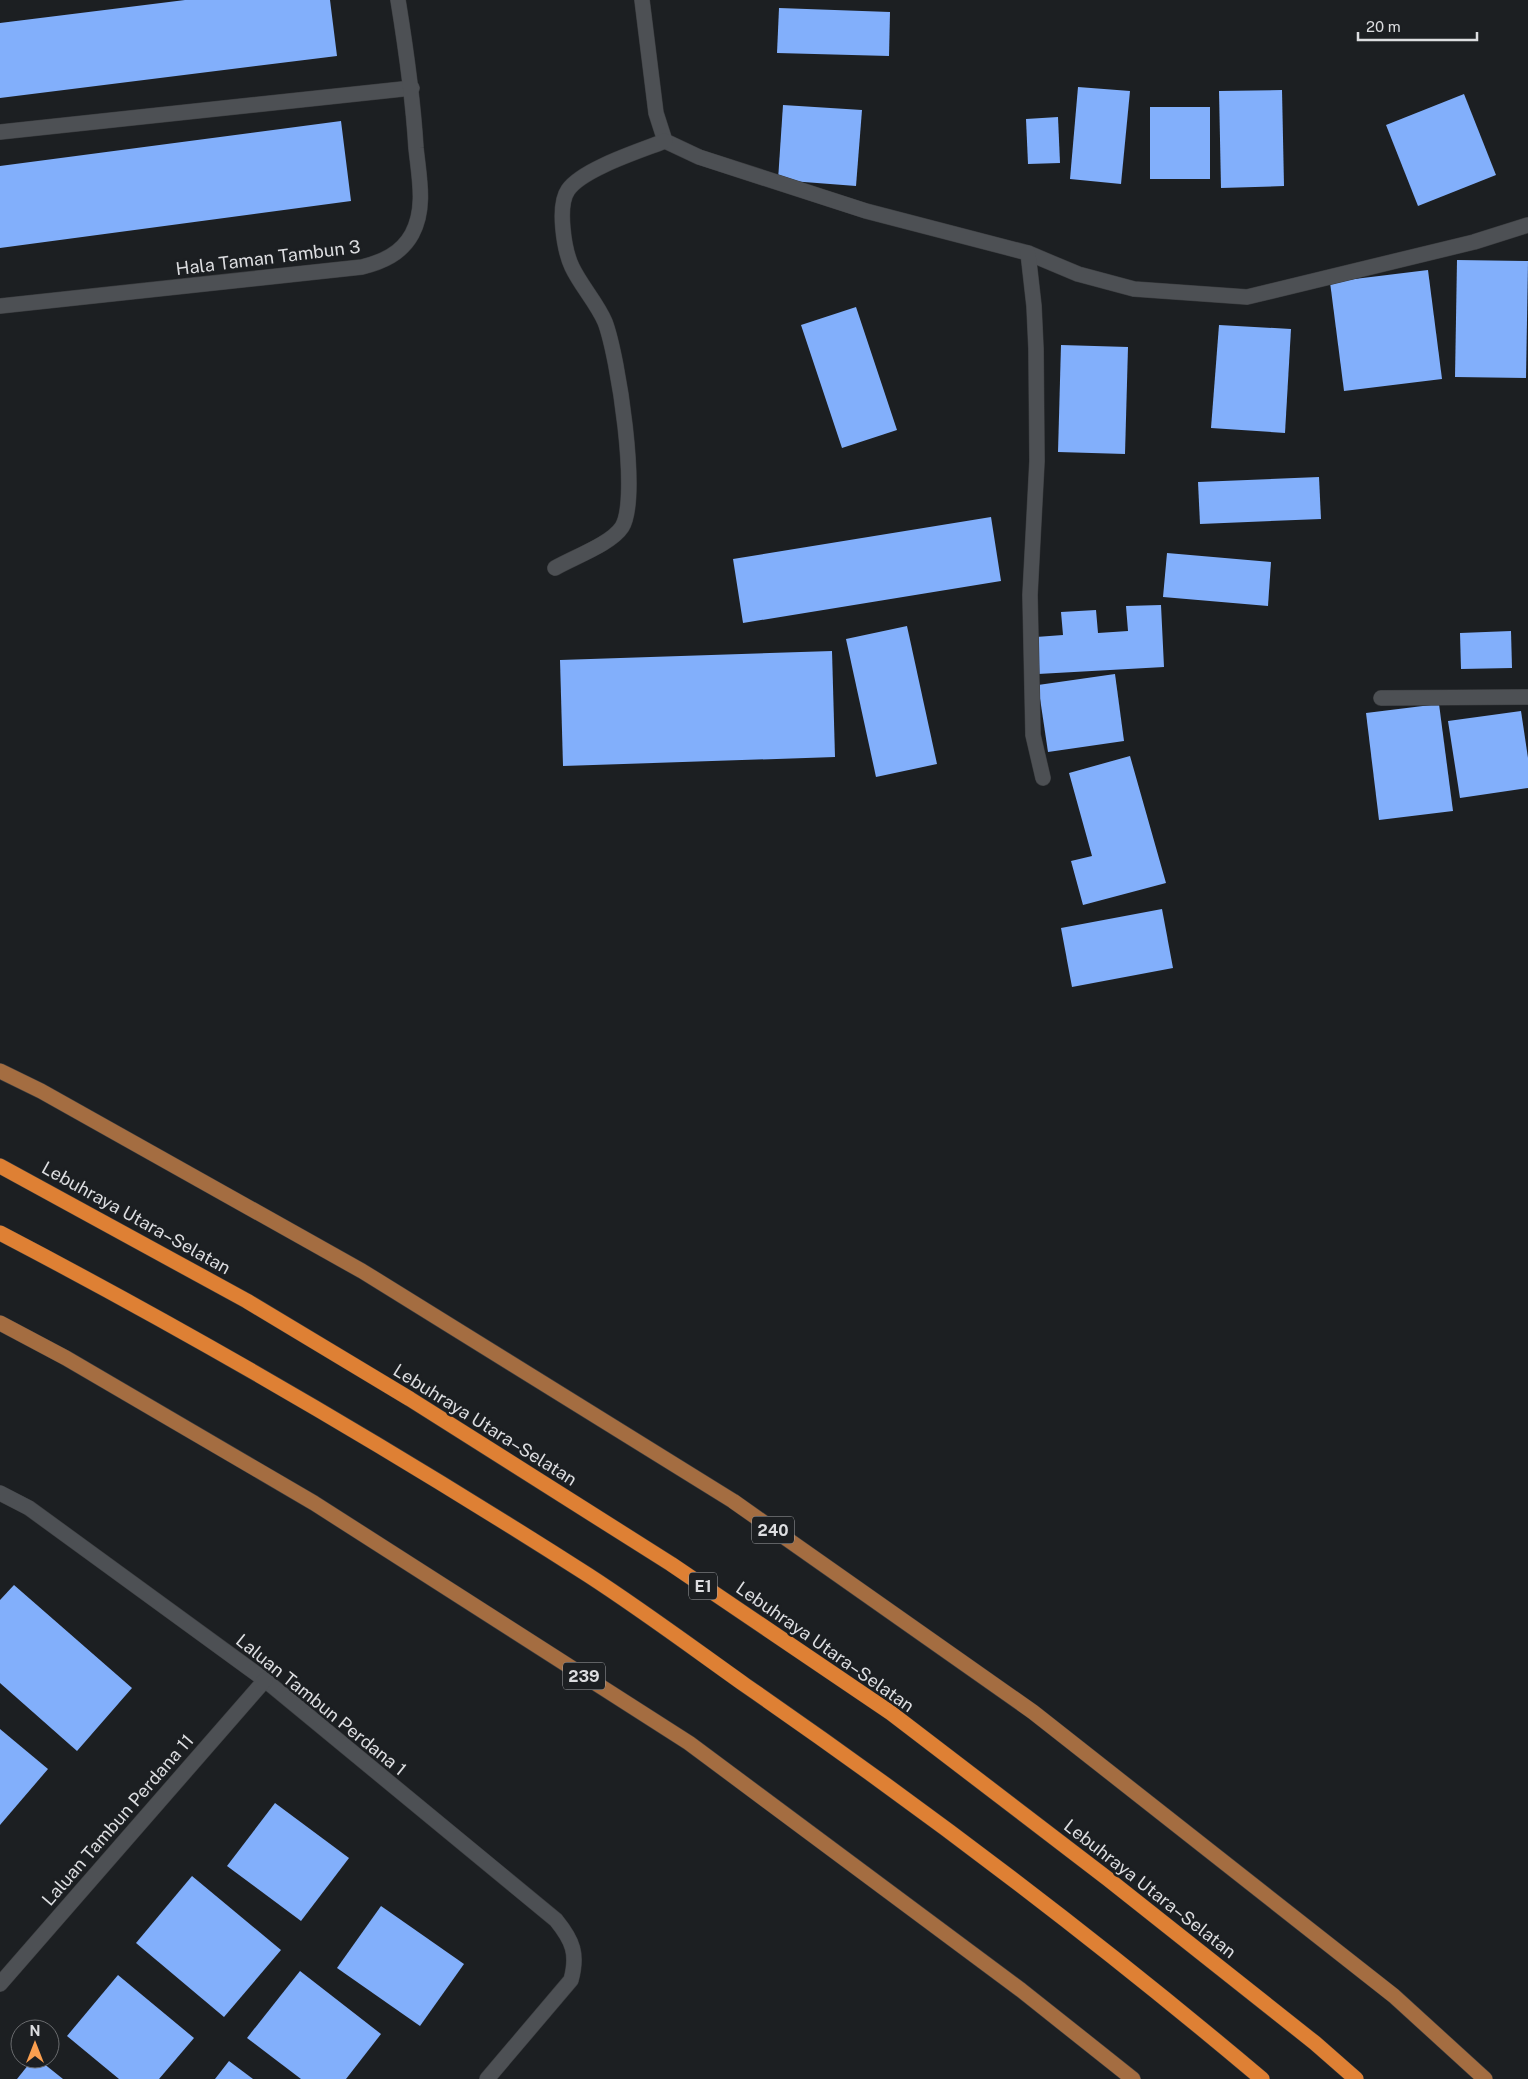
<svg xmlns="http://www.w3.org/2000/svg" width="1528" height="2079" viewBox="0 0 1528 2079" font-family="'Public Sans',sans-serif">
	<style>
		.building { fill: #82affb }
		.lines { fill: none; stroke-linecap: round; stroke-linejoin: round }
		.service-casing { stroke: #3a3c3f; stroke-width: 16 }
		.minor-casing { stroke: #3a3c3f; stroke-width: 16 }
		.primary-casing { stroke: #3a3c3f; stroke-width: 16 }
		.motorway-casing { stroke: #3a3c3f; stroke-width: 16 }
		.service { stroke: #4d5054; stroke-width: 15 }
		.minor { stroke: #4d5054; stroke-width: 15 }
		.primary { stroke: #a46d41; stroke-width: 15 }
		.motorway { stroke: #de8034; stroke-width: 15 }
		.labels { text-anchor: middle; stroke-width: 5; stroke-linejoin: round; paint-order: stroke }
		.shield { fill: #1c1f22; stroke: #a2a4a7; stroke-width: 1 }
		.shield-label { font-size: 16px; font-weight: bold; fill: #dcdde0 }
		.street-label { font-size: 18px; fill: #dcdde0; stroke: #1c1f22 }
	</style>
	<rect width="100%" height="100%" fill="#1c1f22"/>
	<g class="building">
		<polygon points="185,0 330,0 337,56 0,98 0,23"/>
		<polygon points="779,8 890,12 889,56 777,53"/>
		<polygon points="1078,87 1130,91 1121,184 1070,179"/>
		<polygon points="1282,90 1284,186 1221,188 1219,91"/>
		<polygon points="1464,94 1496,175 1418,206 1386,125"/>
		<polygon points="783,105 862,110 856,186 778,180"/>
		<rect x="1150" y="107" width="60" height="72"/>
		<polygon points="1058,117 1060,163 1028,164 1026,119"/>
		<polygon points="341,121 351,201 0,248 0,166"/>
		<polygon points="1457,260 1528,261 1526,378 1455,377"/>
		<polygon points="1428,270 1442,379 1344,391 1330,282"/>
		<polygon points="856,307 897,430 842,448 801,325"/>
		<polygon points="1219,325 1291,329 1285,433 1211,428"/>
		<polygon points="1061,345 1128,347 1125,454 1058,452"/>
		<polygon points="1319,477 1321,519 1200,524 1198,482"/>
		<polygon points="991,517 1001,581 743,623 733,559"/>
		<polygon points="1167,553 1271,562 1268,606 1163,597"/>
		<polygon points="1161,605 1164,667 1038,674 1036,637 1063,635 1061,612 1096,610 1098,633 1128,631 1126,606"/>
		<polygon points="907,626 937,764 876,777 846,639"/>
		<polygon points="1511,631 1512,668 1461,669 1460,633"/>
		<polygon points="832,651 835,757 563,766 560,660"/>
		<polygon points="1115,674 1124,741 1048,752 1038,685"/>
		<polygon points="1439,704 1453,811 1379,820 1366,713"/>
		<polygon points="1521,711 1528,758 1528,788 1460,798 1448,721"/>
		<polygon points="1130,756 1166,883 1083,905 1071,861 1092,856 1069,773"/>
		<polygon points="1162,909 1173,968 1072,987 1061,928"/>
		<polygon points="14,1585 132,1688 77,1751 0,1683 0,1600"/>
		<polygon points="0,1729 48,1769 0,1825"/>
		<polygon points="275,1803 349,1858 301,1921 227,1866"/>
		<polygon points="192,1876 281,1950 224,2017 136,1943"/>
		<polygon points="381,1906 464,1964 420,2026 337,1968"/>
		<polygon points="300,1971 381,2034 346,2079 301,2079 247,2038"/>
		<polygon points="118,1975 194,2038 159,2079 119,2079 67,2036"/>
		<polygon points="33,2059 38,2059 63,2079 17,2079"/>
		<polygon points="229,2061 253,2079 215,2079"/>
	</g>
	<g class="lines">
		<defs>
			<polyline id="service" points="0,132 412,88"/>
			<g id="minor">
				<polyline points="642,0 656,113 665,141 699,157 866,211 1028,253 1078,274 1134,289 1247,297 1474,242 1528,225"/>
				<polyline points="1028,253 1034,306 1036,349 1037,461 1030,595 1033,735 1043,778"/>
				<path d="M0,306L362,267C382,262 401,254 412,234C426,208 419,177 416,148C413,98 406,49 398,0"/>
				<path d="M555,568C574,557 611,544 622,527C640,498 618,356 605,322C597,303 581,286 572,267C564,250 557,206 568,190C582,169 642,150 665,141"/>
				<polyline points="1381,698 1528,697"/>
				<path d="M0,1493L29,1508L265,1680L556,1920C573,1941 578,1954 571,1980L487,2079"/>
				<polyline points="0,1984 265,1680"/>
			</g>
			<g id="primary">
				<polyline points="0,1071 41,1091 362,1271 733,1501 1033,1712 1394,1996 1485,2079"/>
				<polyline points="0,1323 66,1358 314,1503 689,1743 1021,1990 1133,2079"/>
			</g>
			<g id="motorway">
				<polyline points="0,1166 247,1301 410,1399 671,1564 891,1713 1108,1879 1315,2043 1356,2079"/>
				<path d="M0,1233C201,1338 397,1453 588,1575C642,1610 693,1648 745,1685C923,1808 1096,1939 1262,2079"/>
			</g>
		</defs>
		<use href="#service" class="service-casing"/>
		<use href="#minor" class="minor-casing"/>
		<use href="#primary" class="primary-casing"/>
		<use href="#motorway" class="motorway-casing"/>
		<use href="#service" class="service"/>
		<use href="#minor" class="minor"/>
		<use href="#primary" class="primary"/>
		<use href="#motorway" class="motorway"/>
	</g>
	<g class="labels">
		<g class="shield">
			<rect x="752" y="1516.5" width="42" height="27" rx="4"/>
			<rect x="689" y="1572.5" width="28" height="27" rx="4"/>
			<rect x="563" y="1662.5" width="42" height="27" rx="4"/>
		</g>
		<g class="shield-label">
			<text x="773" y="1536">240</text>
			<text x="703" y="1592">E1</text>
			<text x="584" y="1682">239</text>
		</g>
		<g class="street-label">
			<text transform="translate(268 258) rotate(-7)" y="6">Hala Taman Tambun 3</text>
			<text transform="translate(136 1218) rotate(29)" y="6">Lebuhraya Utara–Selatan</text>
			<text transform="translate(485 1425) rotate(32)" y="6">Lebuhraya Utara–Selatan</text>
			<text transform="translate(825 1647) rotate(35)" y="6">Lebuhraya Utara–Selatan</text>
			<text transform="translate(321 1705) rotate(39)" y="6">Laluan Tambun Perdana 1</text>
			<text transform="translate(118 1820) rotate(-49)" y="6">Laluan Tambun Perdana 11</text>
			<text transform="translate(1150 1889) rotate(38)" y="6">Lebuhraya Utara–Selatan</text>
		</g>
	</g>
	<g transform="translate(35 2044)"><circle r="24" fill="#1c1f22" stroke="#696b6e"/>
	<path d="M0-4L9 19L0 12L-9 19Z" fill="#fa9f4f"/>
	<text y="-8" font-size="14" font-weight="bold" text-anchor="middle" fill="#dcdde0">N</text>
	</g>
	<path d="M1358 32v8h119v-8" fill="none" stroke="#dcdde0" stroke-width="2.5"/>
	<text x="1366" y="32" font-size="15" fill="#dcdde0" stroke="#1c1f22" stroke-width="4" paint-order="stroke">20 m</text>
</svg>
